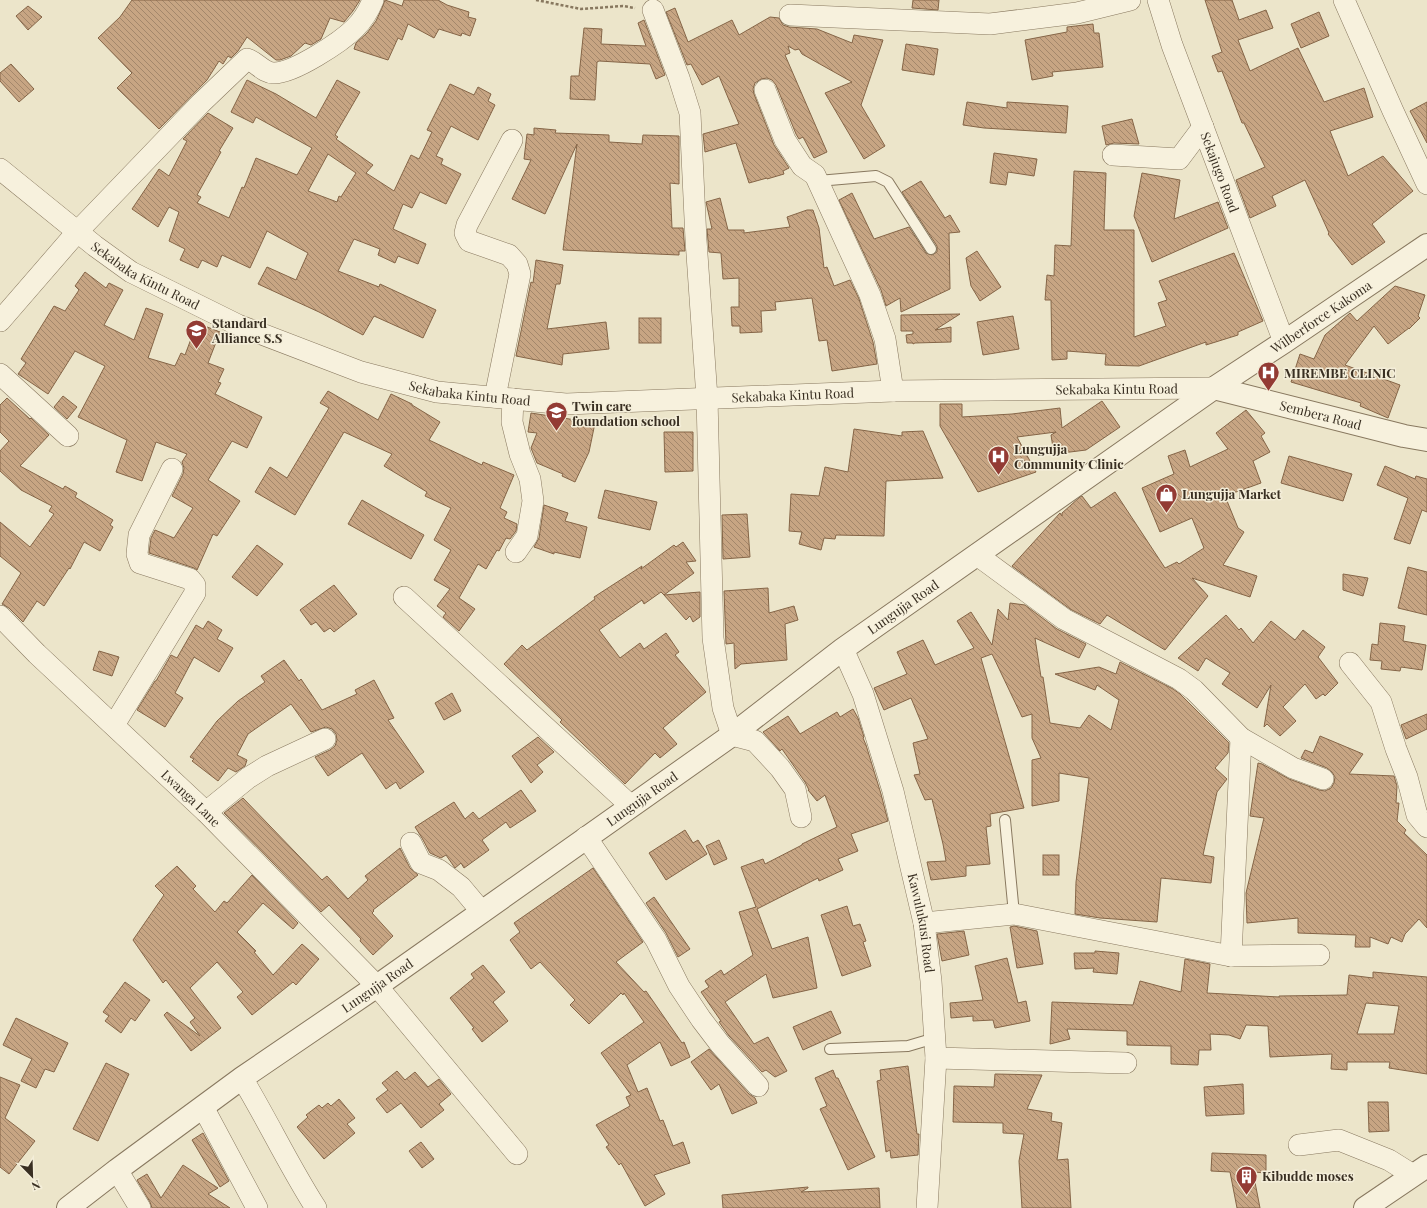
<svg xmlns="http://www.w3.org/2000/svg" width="1427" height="1208" viewBox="0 0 1427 1208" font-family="'Playfair Display',serif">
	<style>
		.building { fill: url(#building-back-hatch); stroke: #856547; fill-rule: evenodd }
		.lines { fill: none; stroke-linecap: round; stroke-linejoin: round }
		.service-casing { stroke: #88785f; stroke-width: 12 }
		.minor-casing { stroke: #88785f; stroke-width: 22 }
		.tertiary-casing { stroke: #88785f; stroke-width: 24 }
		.path { stroke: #88785f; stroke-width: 2.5; stroke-dasharray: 3 2; stroke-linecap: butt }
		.service { stroke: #f7f1dd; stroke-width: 10 }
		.minor { stroke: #f7f1dd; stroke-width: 21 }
		.tertiary { stroke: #f7f1dd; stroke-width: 22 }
		.labels { text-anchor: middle; stroke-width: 3; stroke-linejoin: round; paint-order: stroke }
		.street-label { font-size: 13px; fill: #392f22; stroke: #f4eed9 }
		.poi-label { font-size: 13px; font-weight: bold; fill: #392f22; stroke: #f4eed9; text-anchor: start }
	</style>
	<defs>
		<pattern id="building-back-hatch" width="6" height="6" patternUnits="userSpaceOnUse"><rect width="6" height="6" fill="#c7a583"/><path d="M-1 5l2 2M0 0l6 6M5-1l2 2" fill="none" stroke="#a3876b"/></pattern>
	</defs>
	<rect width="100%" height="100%" fill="#ece5ca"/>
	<g class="building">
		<polygon points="132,0 360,0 353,11 344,22 330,18 321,39 311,45 305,43 291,56 280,60 276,60 247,37 238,51 231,58 228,56 223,64 219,61 207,80 159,129 117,88 132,73 98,38 120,17"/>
		<polygon points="385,0 402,6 404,0 438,0 447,5 469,12 468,17 476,19 470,36 462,33 461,36 439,29 434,38 408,24 402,40 398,38 388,60 354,49 356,43 367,33 376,21 382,8"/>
		<polygon points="913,0 939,0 938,10 912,8"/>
		<polygon points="1205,0 1232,0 1239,20 1266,10 1273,28 1238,40 1250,71 1298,48 1324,102 1364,88 1373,117 1330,131 1348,176 1383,156 1413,191 1372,224 1385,242 1352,265 1328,234 1329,233 1305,180 1272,196 1276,206 1250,218 1236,180 1265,167 1244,123 1242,123 1222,71 1218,72 1212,56 1222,52"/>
		<polygon points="28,6 42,17 28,30 16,16"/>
		<polygon points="675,8 688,42 732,20 739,35 770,17 779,18 783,25 789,27 817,29 852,43 854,35 883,40 861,105 885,146 864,159 825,93 852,82 802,54 799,49 795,50 788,46 790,53 785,55 827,152 814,158 803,137 799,139 796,134 776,85 772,80 767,78 761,79 755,83 753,89 754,94 774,145 789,168 783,171 784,174 767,179 767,178 749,183 736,143 705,152 703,134 739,124 719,76 702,85 691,64 687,65 666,12"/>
		<polygon points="1319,12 1329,36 1301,48 1291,24"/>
		<polygon points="644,20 665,75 656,79 650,64 599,61 597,62 595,100 570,99 571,76 579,76 584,28 602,29 601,44 646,46 638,23"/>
		<polygon points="1093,24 1094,33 1099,33 1103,67 1052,72 1053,76 1032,80 1025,40 1067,32 1067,27"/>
		<polygon points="906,44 938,49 934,75 902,70"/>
		<polygon points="11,64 34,89 19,102 0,81 0,73"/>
		<path d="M247,80L276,94L316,118L337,80L360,92L335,135L338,137L336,139L373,165L366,173L394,191L411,155L419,159L432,132L427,130L450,84L474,95L478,87L491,94L488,101L495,105L478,140L451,126L436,156L443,159L441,164L461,174L446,204L420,192L412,208L403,204L393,229L426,244L418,264L398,256L395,263L378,255L380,249L354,239L338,271L379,287L380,284L436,310L423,338L374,316L363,335L319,312L258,284L267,267L296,280L308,253L267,231L250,268L222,255L217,267L202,260L198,268L180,260L185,249L169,241L179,212L169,207L158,227L132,209L159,169L169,176L187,141L183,139L208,113L233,128L219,151L221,152L197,195L201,197L197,203L229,218L242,187L244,188L256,158L297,175L312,148L256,117L253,123L231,112ZM328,154L356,173L341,197L339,196L337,202L308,191Z"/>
		<polygon points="967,102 1007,108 1007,102 1068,106 1066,133 984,128 963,125"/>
		<polygon points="1427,102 1427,143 1410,111"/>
		<polygon points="1132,119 1139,144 1114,143 1106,145 1102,126"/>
		<polygon points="534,128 556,130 555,133 609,135 609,142 642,144 643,135 679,136 679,184 670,183 672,228 683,228 685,251 679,251 679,255 563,250 577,144 545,214 512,199 531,160 524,159 527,134 534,135"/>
		<polygon points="994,153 1037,159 1034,176 1008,172 1006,185 990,183"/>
		<polygon points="1074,171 1106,173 1104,230 1134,230 1134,337 1166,326 1158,303 1167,300 1159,281 1234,253 1263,321 1238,332 1238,335 1206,345 1206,342 1139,366 1105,365 1106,354 1067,351 1067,359 1052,360 1051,300 1045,300 1047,275 1054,276 1055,245 1071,246"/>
		<polygon points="1142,173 1180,180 1174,219 1218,202 1228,228 1152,262 1134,216"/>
		<polygon points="921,181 945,218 950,215 960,232 949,233 950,289 901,312 900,298 886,306 881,290 839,200 852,193 874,239 909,227 926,253 932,255 937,252 937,246 902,192"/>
		<polygon points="720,198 728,230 744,230 744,233 790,227 787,217 807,210 813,210 819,228 824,268 827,267 834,286 850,280 859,299 873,342 877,364 832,371 827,340 819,341 812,298 775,302 776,310 761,311 762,332 740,333 740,326 732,326 731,307 739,307 739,278 723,279 721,253 709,252 707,229 712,229 706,202"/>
		<polygon points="977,251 1001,287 980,301 971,286 966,258"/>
		<polygon points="536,260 563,265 560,284 556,284 547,329 606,322 609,349 563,354 562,365 516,356 531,282 533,283"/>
		<polygon points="85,272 106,288 109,283 123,290 104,325 134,340 146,308 163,314 148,358 175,366 181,353 185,355 197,323 220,332 208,363 224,369 218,382 221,383 215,394 262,417 247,448 232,441 208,480 240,501 217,536 213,534 197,570 194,568 149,553 151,538 155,530 174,538 193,508 172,496 183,474 184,468 182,462 187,454 156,442 142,481 116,472 127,440 78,417 105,366 75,351 48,394 18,374 26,363 21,359 54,306 65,311 79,290 75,286"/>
		<polygon points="1395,286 1425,295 1418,316 1420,318 1409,329 1409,328 1388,344 1374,326 1345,365 1400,385 1388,418 1360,406 1361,403 1291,382 1300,354 1314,359 1325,335 1350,313 1357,321"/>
		<polygon points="960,314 935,330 951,327 951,342 915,343 913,344 913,343 907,343 906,335 913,334 913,331 901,331 901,315"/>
		<polygon points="1013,316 1019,349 983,355 977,322"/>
		<rect x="639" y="318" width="22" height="25"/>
		<polygon points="328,391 378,420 391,394 412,404 412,405 440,422 429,440 482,465 483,462 514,475 500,508 507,512 504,518 517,524 516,531 510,539 506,538 499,551 497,550 486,569 478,564 459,598 475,609 459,631 443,617 446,613 437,606 450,589 434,580 451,550 434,540 451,508 425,496 427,492 384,466 392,454 344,432 295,515 255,492 270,467 287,478 329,408 320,403"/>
		<polygon points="63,396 77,407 67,419 54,407"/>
		<polygon points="7,398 30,419 31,418 49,435 20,466 63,489 65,486 77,493 75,497 113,520 110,525 113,527 100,551 84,542 70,569 69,568 44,606 37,601 23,622 9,608 2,604 21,573 0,556 0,522 30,547 54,514 49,511 52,506 21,490 0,471 0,451 9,441 0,432 0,405"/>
		<polygon points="1102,401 1120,427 1086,450 1054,454 1051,435 1056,432 1017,437 1036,472 978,492 940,426 940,404 962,404 962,417 1012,414 1060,408 1062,428"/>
		<polygon points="1246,410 1265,433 1261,436 1270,452 1253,461 1261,483 1225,496 1238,528 1244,532 1223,565 1257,576 1250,597 1192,578 1208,596 1165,650 1107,615 1100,624 1070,609 1012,566 1060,513 1062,516 1062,513 1080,497 1082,496 1091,508 1115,492 1165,568 1177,562 1179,564 1204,548 1192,518 1160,532 1142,488 1174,474 1168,456 1185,450 1190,467 1228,449 1216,433"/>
		<polygon points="531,413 595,423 589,452 575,482 562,476 563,474 537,463 531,448 537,433 528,432"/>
		<polygon points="854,429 902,436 902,432 923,431 943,478 886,481 884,536 836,535 835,539 824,538 821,550 799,544 802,532 789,531 791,494 819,496 825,467 848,472"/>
		<polygon points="664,432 693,432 693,471 665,472"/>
		<polygon points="1289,456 1352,474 1343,501 1281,483"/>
		<polygon points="1385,466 1415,479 1416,476 1427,479 1427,512 1422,510 1410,544 1394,539 1408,498 1377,485"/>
		<polygon points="605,490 657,502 650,530 598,518"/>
		<polygon points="362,500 424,535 411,559 348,524"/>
		<polygon points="544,505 568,513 565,521 587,527 580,558 554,552 554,554 534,547 539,538"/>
		<polygon points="747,514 750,557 723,559 722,515"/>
		<polygon points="683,542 696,561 686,562 694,573 664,595 661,592 644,604 642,600 599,630 620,658 640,643 644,649 666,633 679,652 675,655 706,692 663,728 677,744 660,758 655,753 625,784 560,722 562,720 504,664 522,645 527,650 595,599 594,597 642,566 641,569 674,545 676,547"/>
		<polygon points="257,545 283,564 257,596 232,577"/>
		<polygon points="1408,567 1427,572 1427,615 1398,608"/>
		<polygon points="1343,574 1368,578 1363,596 1343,590"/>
		<polygon points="334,585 357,614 334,632 330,628 324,632 316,622 311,625 300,610"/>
		<polygon points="768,588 769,613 794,606 798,620 785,624 787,660 741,664 735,669 734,643 726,644 724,591"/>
		<polygon points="700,592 700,617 693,622 690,616 686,620 664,595"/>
		<polygon points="1010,603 1025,605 1057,629 1086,644 1079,658 1035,638 1041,677 1043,677 1050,723 1080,728 1089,715 1111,730 1119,700 1097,685 1095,690 1055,674 1099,667 1116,674 1120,662 1173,689 1180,694 1229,743 1228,753 1215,768 1227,779 1217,792 1203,855 1214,857 1211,883 1161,878 1157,922 1100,918 1075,914 1076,882 1089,778 1059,773 1059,801 1032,806 1032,760 1041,758 1032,738 1032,714 1022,717 992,654 981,658 1024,808 990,814 991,826 986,827 990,864 966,866 966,876 931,880 927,862 946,861 943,844 932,799 925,800 914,775 920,774 913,743 928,739 911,698 884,710 874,688 907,674 897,652 923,640 935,665 974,648 957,621 971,612 992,645 998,609 1008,620"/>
		<polygon points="1226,615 1239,630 1241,628 1253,643 1271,621 1295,640 1303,630 1325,647 1318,657 1338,683 1325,696 1323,694 1316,699 1305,684 1283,707 1296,721 1280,736 1267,724 1264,727 1271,685 1257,708 1222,684 1230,673 1206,658 1198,671 1178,658"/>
		<polygon points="208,621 222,630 217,639 233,648 219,672 194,657 175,693 183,698 165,727 137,710 155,681 156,681 171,655 177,658 196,625 203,629"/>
		<polygon points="1380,623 1405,626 1403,641 1426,645 1422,670 1401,667 1400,671 1381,669 1382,661 1370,660 1372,644 1378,645"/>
		<polygon points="99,651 119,657 112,676 93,670"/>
		<polygon points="284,660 299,681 301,679 322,710 357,694 355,690 374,680 394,718 388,720 424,772 400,789 396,782 386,789 362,753 328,776 315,757 330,750 335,746 337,740 336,734 332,729 326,727 311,732 291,704 248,734 237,755 247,760 245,766 236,772 228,768 218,781 192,761 194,759 190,757 217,721 238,701 265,682 261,676"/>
		<polygon points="452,693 461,711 444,720 435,703"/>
		<polygon points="853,709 858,718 864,737 863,738 866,745 881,794 888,821 851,834 858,851 838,859 843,870 819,881 818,878 757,909 772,949 808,937 817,988 773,998 766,974 725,1002 754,1044 768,1037 787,1071 775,1077 766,1070 762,1072 729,1036 719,1022 721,1021 701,992 709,987 705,981 721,970 724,975 753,955 739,912 756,907 741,867 763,859 765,864 802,845 802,844 837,827 825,795 817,801 808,790 809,790 805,782 782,749 780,751 763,732 788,716 800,734 837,712 840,717"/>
		<polygon points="1427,714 1427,729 1406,739 1401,725"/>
		<polygon points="1320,736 1363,754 1349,774 1394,776 1397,786 1396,803 1399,803 1397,821 1406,830 1404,833 1427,855 1427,928 1419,919 1405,934 1402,942 1391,937 1388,944 1370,937 1370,947 1355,947 1356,935 1298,933 1298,918 1247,923 1246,893 1264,818 1250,816 1258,763 1262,764 1289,779 1319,790 1325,791 1331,788 1334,783 1335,777 1332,772 1327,768 1301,758 1305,750 1313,753"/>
		<polygon points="538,737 554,752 537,765 543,772 531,783 512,756"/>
		<polygon points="521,790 536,811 510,828 506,822 482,840 489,850 464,868 461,863 455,868 446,855 441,858 430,853 422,838 415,827 454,802 465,819 473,812 479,819"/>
		<polygon points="243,798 322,880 327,876 348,899 368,880 365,876 400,848 410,868 418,875 373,910 374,911 372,913 393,936 373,955 360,941 361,939 329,905 321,912 224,813"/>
		<polygon points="685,830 693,843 698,840 707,854 666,880 649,853"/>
		<polygon points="719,840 727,859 714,865 706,846"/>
		<rect x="1043" y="855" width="16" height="20"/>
		<polygon points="177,866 196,886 193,889 215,912 224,901 227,903 252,875 298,923 293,929 263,903 237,932 256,951 254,952 273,975 302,944 319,959 296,985 293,982 252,1015 237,997 243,992 217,962 190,988 221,1028 191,1051 164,1015 167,1012 200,1036 190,1022 195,1018 166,980 163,983 133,940 164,895 155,886"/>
		<polygon points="593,868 643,942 616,962 644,992 646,991 682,1043 684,1042 690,1057 671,1066 660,1042 627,1065 638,1092 647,1088 660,1121 663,1120 673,1146 683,1142 690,1163 654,1175 665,1194 645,1206 621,1163 619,1165 606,1147 609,1145 596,1125 630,1106 626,1097 631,1095 601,1053 644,1022 624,993 623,995 621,993 589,1024 570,1005 575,1000 540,962 531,969 510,940 520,932 514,923"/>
		<polygon points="654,897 690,949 678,957 666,933 646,903"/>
		<polygon points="847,906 853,926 860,924 866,941 863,942 871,966 842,976 821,915"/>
		<polygon points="1014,926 1037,931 1043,964 1017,968 1010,927"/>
		<polygon points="964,931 969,955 942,961 937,934"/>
		<polygon points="1095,951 1119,953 1117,974 1093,972 1094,968 1075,969 1074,953 1095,953"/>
		<polygon points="1007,958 1018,1003 1026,1001 1030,1021 995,1028 993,1020 973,1021 973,1016 951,1018 950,1003 983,1000 975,966"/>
		<path d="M1185,959L1210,964L1207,993L1279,997V996L1347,995L1349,975L1373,978V972L1427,977V1074L1389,1068L1390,1062H1347V1070L1331,1069L1332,1054L1270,1057L1268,1026L1246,1025L1240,1039L1229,1035L1210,1034L1211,1050H1199L1198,1065L1171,1064V1046L1127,1045V1031L1067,1029L1070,1039L1050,1044L1052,1002L1133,1005L1140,981L1181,992ZM1366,1003L1399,1006L1394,1034H1357Z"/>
		<polygon points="483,965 505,992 493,1002 508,1021 482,1042 472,1029 474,1028 450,998 474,978 471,974"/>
		<polygon points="125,982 150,1000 135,1021 131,1018 121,1033 105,1021 109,1016 103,1012"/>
		<polygon points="831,1011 841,1033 803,1050 793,1027"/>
		<polygon points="16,1018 68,1043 54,1072 45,1069 36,1088 21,1081 32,1059 3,1045"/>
		<polygon points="709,1049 749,1094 755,1098 757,1103 732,1114 719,1084 711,1090 691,1062"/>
		<polygon points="106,1063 129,1074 98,1141 73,1129"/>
		<polygon points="908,1066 917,1134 919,1134 918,1155 891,1158 890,1150 886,1152 877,1081 881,1080 880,1070"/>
		<polygon points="833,1070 836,1078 838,1078 875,1157 848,1170 820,1109 827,1106 815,1078"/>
		<polygon points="397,1071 405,1080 415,1072 428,1087 439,1079 451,1094 439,1104 444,1110 421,1128 401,1103 387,1113 376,1099 388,1090 382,1083"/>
		<polygon points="995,1074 1042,1075 1027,1109 1052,1113 1051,1121 1062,1123 1057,1160 1068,1159 1071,1208 1022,1208 1019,1161 1024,1134 1003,1133 1003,1123 953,1122 954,1086 994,1087"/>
		<polygon points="0,1077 20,1085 5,1118 35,1141 9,1174 0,1167"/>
		<polygon points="1243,1084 1244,1114 1206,1116 1204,1087"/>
		<polygon points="339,1099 355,1118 347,1124 355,1133 324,1159 297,1127 308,1117 306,1115 319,1105 322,1108 328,1103 331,1106"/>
		<polygon points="1368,1102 1388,1102 1389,1131 1369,1132"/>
		<polygon points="203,1133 229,1181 220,1187 192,1140"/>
		<polygon points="421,1142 434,1159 422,1168 409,1151"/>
		<polygon points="1212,1153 1266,1155 1266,1173 1253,1172 1260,1208 1237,1208 1230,1172 1211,1171"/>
		<polygon points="183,1165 218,1188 208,1194 230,1208 152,1208 150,1202 137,1180 147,1174 161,1198"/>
		<polygon points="808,1187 808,1188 801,1192 879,1188 880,1208 723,1208 722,1195"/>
	</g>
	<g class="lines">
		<defs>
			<g id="service">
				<polyline points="818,181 876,176 888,182 931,249"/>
				<polyline points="1005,820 1014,914"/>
				<polyline points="830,1049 908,1046 935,1038"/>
			</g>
			<g id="minor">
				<path id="s1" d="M1158,0L1172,45L1284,342"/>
				<polyline points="1344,0 1393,111 1427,184"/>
				<polyline points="653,10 679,78 690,113 696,240 707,398 713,638 723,708 732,735 755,741 780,768 795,789 801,817"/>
				<polyline points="790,15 990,24 1077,13 1130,0"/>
				<polyline points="765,90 785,140 802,166 815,175 870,295 885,339 893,391"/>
				<polyline points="1113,155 1179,159 1203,127"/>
				<path id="s2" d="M0,169L95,246L131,272L238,325L361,372L437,392L566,404L893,391L1214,388"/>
				<path d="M0,321L78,231L201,103L247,59C257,62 263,73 274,73C294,73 341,42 355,28C363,20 369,10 373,0"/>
				<polyline points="0,374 68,436"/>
				<polyline points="495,397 520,274 517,264 509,255 469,241 465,233 467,225 512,140"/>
				<polyline points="513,399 512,422 520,454 530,479 533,501 527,536 516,552"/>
				<polyline points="977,555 1064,619 1179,679 1194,690 1241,738 1293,768 1323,779"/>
				<polyline points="404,597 631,806"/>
				<path id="s3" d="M0,616L37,654L206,812L377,986L517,1154"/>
				<path id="s4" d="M843,649L863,694L893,791L924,923L931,981L936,1058L927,1208"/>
				<polyline points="1350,663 1381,702 1396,749 1407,777 1417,815 1427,827"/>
				<polyline points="114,725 195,593 195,585 190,579 140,563 137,554 139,535 172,469"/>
				<polyline points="206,812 248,778 267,766 325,739"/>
				<polyline points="586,837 656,940 679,986 701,1019 720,1044 758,1086"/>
				<polyline points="411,843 421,863 439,870 461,887 482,912"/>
				<polyline points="924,923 1014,914 1231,956 1319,955"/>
				<polyline points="1231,956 1241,738"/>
				<polyline points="936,1058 1126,1063"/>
				<path d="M242,1078C268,1121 289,1166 316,1208"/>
				<polyline points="203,1107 257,1208"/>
				<polyline points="1299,1145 1339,1140 1389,1160 1413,1175"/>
				<polyline points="117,1170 140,1208"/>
			</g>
			<g id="tertiary">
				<path id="s5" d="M1214,388L1404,436L1427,440"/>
				<path id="s6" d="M68,1208L117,1170L242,1078L377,986L732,735L843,649L1214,388L1284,342L1427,245"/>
				<polyline points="1365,1208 1427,1166"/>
			</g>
		</defs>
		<use href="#service" class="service-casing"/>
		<use href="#minor" class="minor-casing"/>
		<use href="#tertiary" class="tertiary-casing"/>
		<polyline class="path" points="536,0 581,9 623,6 635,8"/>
		<use href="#service" class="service"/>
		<use href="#minor" class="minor"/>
		<use href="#tertiary" class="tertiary"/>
	</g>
	<defs>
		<symbol id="school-pin" viewBox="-11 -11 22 30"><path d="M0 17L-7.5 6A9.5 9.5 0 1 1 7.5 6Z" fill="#933b34" stroke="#f4eed9"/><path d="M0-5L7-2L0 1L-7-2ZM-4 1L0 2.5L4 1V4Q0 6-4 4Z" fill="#fff"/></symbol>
		<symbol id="hospital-pin" viewBox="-11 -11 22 30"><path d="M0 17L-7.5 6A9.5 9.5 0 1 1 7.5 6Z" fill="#933b34" stroke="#f4eed9"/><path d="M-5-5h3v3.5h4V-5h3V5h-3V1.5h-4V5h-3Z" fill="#fff"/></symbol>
		<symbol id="shop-pin" viewBox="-11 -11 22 30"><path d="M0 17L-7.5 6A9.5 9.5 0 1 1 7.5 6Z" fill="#933b34" stroke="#f4eed9"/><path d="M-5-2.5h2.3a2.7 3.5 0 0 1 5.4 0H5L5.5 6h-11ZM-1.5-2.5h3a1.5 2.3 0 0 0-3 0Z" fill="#fff"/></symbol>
		<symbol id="building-pin" viewBox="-11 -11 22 30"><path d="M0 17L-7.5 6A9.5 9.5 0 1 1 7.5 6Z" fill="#933b34" stroke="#f4eed9"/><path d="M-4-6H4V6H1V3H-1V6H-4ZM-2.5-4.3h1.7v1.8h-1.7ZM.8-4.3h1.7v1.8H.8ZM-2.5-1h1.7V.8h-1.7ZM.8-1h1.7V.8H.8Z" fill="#fff"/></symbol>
	</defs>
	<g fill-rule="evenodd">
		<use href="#school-pin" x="184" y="318" width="25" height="34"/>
		<use href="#hospital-pin" x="1256" y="360" width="25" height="34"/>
		<use href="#school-pin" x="544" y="400" width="25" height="34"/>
		<use href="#hospital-pin" x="986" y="444" width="25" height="34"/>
		<use href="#shop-pin" x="1154" y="482" width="25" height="34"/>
		<use href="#building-pin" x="1234" y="1164" width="25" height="34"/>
	</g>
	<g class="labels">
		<g class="street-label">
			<text dy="5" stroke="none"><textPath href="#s1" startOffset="183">Sekajugo Road</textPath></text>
			<text dy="5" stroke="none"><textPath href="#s2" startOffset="181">Sekabaka Kintu Road</textPath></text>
			<text dy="5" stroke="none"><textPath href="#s6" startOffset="1538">Wilberforce Kakoma</textPath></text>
			<text dy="5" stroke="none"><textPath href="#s2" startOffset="1177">Sekabaka Kintu Road</textPath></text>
			<text dy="5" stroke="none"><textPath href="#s2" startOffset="529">Sekabaka Kintu Road</textPath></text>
			<text dy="5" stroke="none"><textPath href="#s2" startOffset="853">Sekabaka Kintu Road</textPath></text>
			<text dy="5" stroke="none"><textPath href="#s5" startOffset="110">Sembera Road</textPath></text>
			<text dy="5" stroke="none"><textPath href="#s6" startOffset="1029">Lungujja Road</textPath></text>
			<text dy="5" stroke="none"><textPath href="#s3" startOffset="264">Lwanga Lane</textPath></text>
			<text dy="5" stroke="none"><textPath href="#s6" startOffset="705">Lungujja Road</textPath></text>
			<text dy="5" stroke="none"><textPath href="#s4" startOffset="286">Kawulukusi Road</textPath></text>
			<text dy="5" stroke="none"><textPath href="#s6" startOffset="381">Lungujja Road</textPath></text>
		</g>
		<g class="poi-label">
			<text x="212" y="328">Standard<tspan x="212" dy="15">Alliance S.S</tspan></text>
			<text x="1284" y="378">MIREMBE CLINIC</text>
			<text x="572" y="411">Twin care<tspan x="572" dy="15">foundation school</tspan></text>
			<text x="1014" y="454">Lungujja<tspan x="1014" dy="15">Community Clinic</tspan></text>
			<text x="1182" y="499">Lungujja Market</text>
			<text x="1262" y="1181">Kibudde moses</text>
		</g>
	</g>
	<g transform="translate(32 1176) rotate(157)" stroke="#f4eed9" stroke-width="3" paint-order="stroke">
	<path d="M0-3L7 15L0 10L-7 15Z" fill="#392f22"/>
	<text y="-6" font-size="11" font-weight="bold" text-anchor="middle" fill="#392f22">N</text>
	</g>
</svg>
